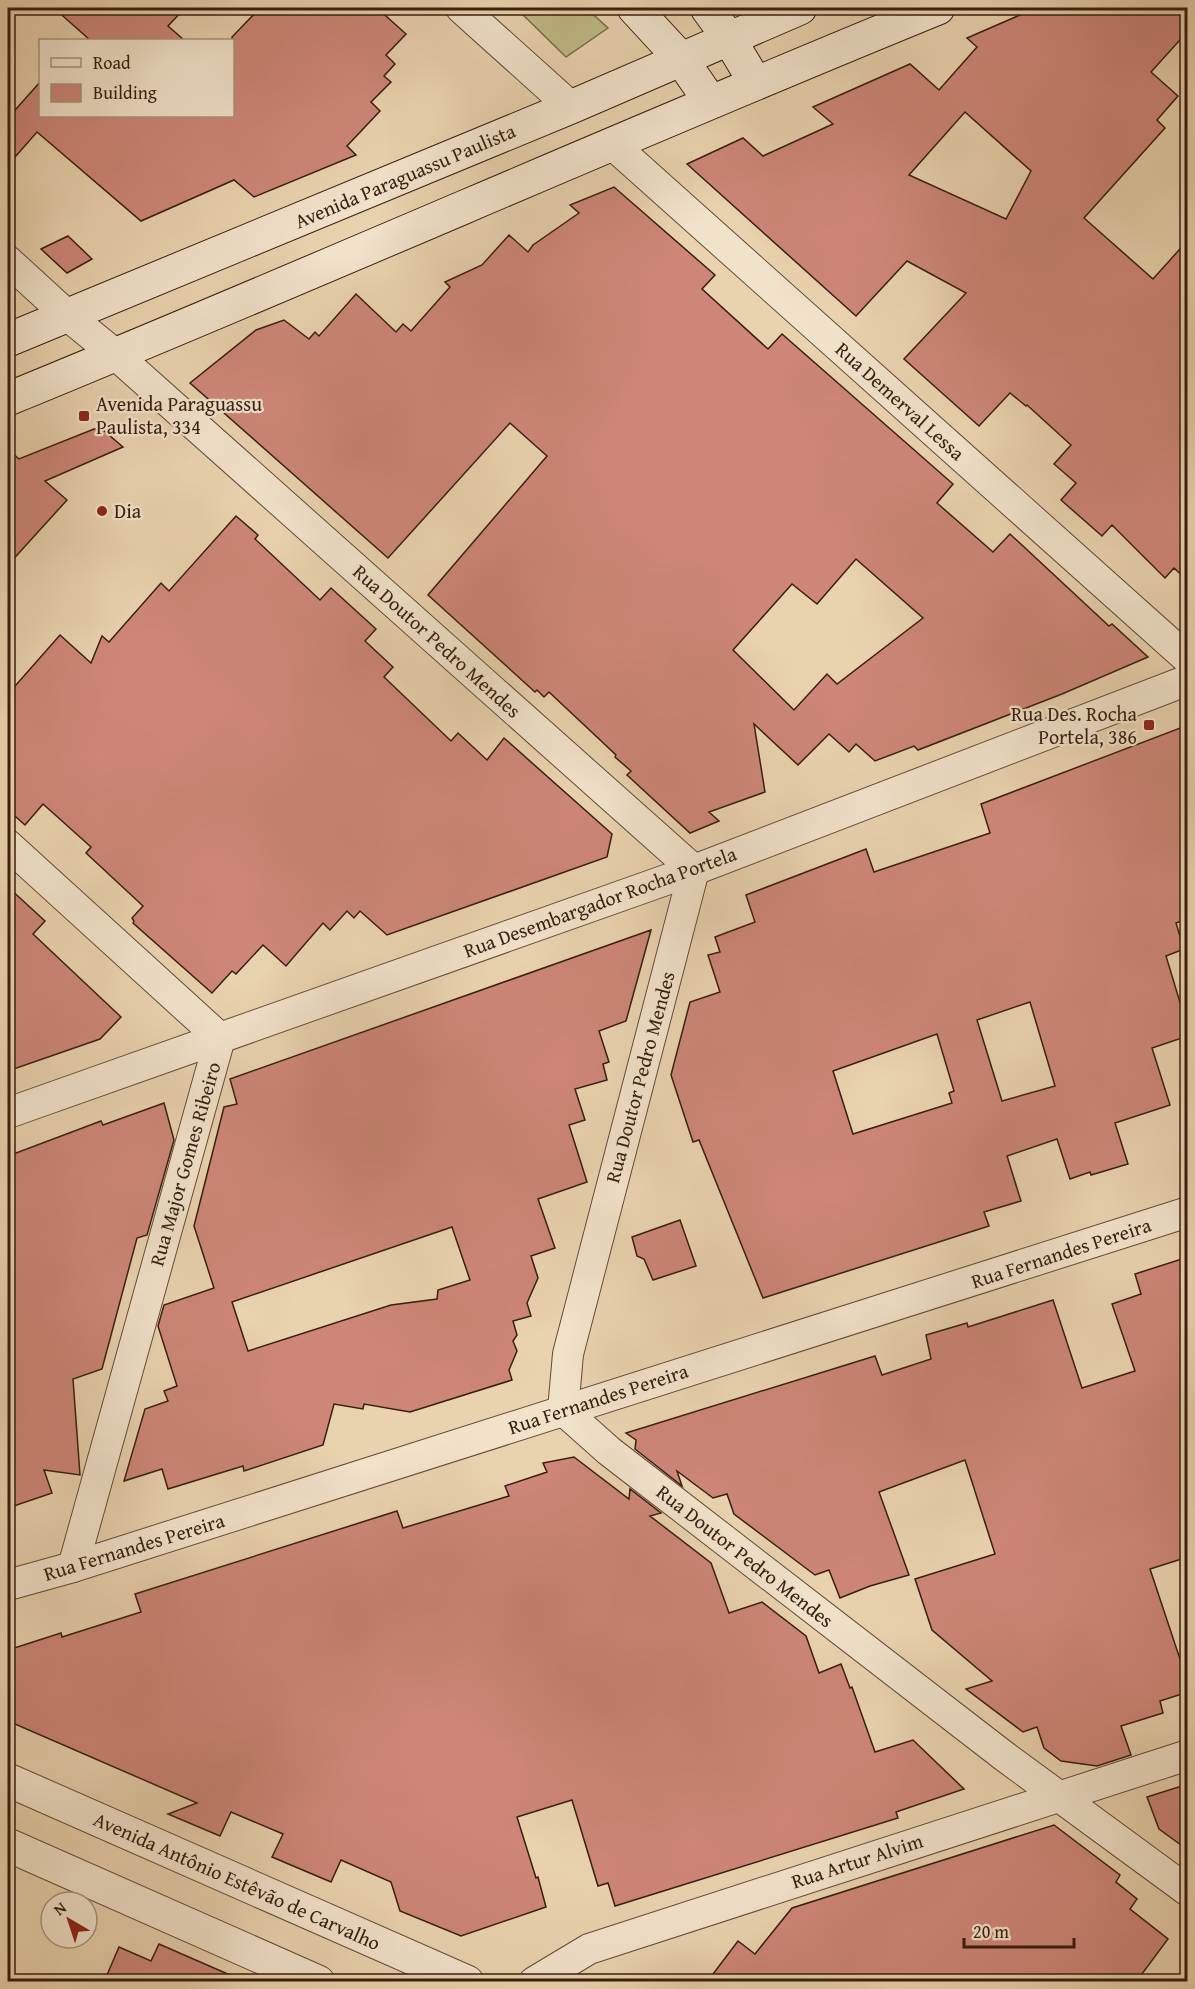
<svg xmlns="http://www.w3.org/2000/svg" width="1195" height="1989" viewBox="0 0 1195 1989" font-family="'Gentium Book Plus',serif">
	<style>
		.green { fill: #beba85; stroke: #7b6c4a; stroke-width: 1.5 }
		.building { fill: #cd8678; stroke: #381e10; stroke-width: 1.5; fill-rule: evenodd }
		.lines { fill: none; stroke-linecap: round; stroke-linejoin: round }
		.minor-casing { stroke: #644b38; stroke-width: 32 }
		.tertiary-casing { stroke: #644b38; stroke-width: 35 }
		.secondary-casing { stroke: #381e10; stroke-width: 35 }
		.minor { stroke: #f1e2ca; stroke-width: 30 }
		.tertiary { stroke: #f1e2ca; stroke-width: 33 }
		.secondary { stroke: #f1e2ca; stroke-width: 33 }
		.poi-dot { fill: #8f2418; stroke: #f1e2ca; stroke-width: 2 }
		.labels { text-anchor: middle; stroke-width: 4.5; stroke-linejoin: round; paint-order: stroke }
		.street-label { font-size: 20px; fill: #381e10; stroke: #f1e2ca }
		.poi-label { font-size: 20px; fill: #381e10; stroke: #f1e2ca; text-anchor: start }
	</style>
	<rect width="100%" height="100%" fill="#e9d2ae"/>
	<filter id="stains"><feTurbulence type="fractalNoise" baseFrequency=".00333" numOctaves="4"/><feColorMatrix values="0 0 0 0 .2 0 0 0 0 .09 0 0 0 0 .02 0 0 0 .5 -.17"/></filter>
	<radialGradient id="worn" r=".72"><stop offset=".6" stop-color="#630" stop-opacity="0"/><stop offset="1" stop-color="#630" stop-opacity=".3"/></radialGradient>
	<polygon class="green" points="516,8 586,8 608,28 566,57"/>
	<g class="building">
		<polygon points="54,8 185,8 168,26 184,40 90,40"/>
		<polygon points="260,8 377,8 406,34 386,55 395,64 384,76 391,82 371,102 380,111 347,146 356,155 254,197 234,180 141,221 37,132 8,165 8,118 40,82 40,116 232,116 232,37"/>
		<path d="M1036,8H1188V31L1151,72L1178,96L1157,120L1165,128L1084,218L1153,279L1188,240V581L1174,568L1165,578L1112,525L1102,536L1061,500L1076,483L1054,464L1071,445L1027,405L1026,406L1010,393L979,426L904,359L966,293L907,261L856,316L687,164L743,138L763,156L833,124L813,107L910,64L939,90L977,47L967,38ZM965,112L1031,171L1006,219L909,175Z"/>
		<path d="M614,187L715,275L702,289L768,349L782,334L953,484L937,503L993,552L1010,534L1109,626L1112,624L1148,657L1062,694L918,750L914,746L875,761L856,744L849,752L829,734L798,765L754,724L765,792L709,812L719,821L690,833L627,775L631,771L615,757L616,755L549,692L544,697L537,690L535,692L428,595L547,456L510,423L388,558L190,383L256,330L284,320L309,339L315,332L319,336L356,294L396,332L403,324L411,331L450,287L445,282L482,265L509,235L528,252L533,245L579,213L570,205ZM856,559L923,618L837,684L827,674L794,710L733,650L792,584L817,604Z"/>
		<polygon points="68,236 92,259 67,273 41,249"/>
		<polygon points="94,429 102,429 123,447 45,481 67,500 8,565 8,449 19,459"/>
		<polygon points="236,516 258,535 255,539 320,600 331,588 376,629 365,641 393,667 384,677 451,741 458,733 487,760 504,738 612,834 607,857 387,935 360,911 354,918 347,911 330,930 323,923 286,966 263,945 236,974 232,971 212,993 133,923 134,921 132,918 143,906 86,853 91,847 43,804 25,825 8,810 8,694 60,635 91,663 102,636 109,642 161,583 169,591"/>
		<path d="M1188,725V919L1176,923L1184,949L1166,956L1188,1029V1036L1152,1048L1170,1105L1115,1123L1128,1164L1091,1175L1090,1172L1070,1179L1057,1139L1007,1156L1021,1201L984,1212L989,1226L763,1298L699,1140L693,1142L671,1075L690,1002L720,992L708,955L720,952L715,937L755,922L746,895L866,849L874,872L990,833L981,804ZM1030,1002L1055,1086L1002,1101L977,1020ZM937,1034L954,1091L949,1093L952,1103L853,1134L833,1071Z"/>
		<polygon points="8,887 45,921 33,934 121,1017 100,1039 8,1071"/>
		<path d="M651,930L626,1021L599,1031L609,1062L603,1064L607,1080L575,1089L585,1120L569,1125L587,1182L538,1199L555,1248L531,1256L538,1278L527,1303L531,1316L513,1321L517,1335L513,1341L517,1351L509,1370L512,1380L410,1412L364,1404L363,1409L334,1404L323,1445L244,1471L243,1466L168,1489L162,1469L124,1481L145,1409L168,1401L164,1391L177,1386L158,1326L164,1305L214,1288L194,1226L224,1107L237,1104L230,1079ZM452,1227L470,1280L438,1290L437,1299L391,1305L248,1351L232,1302Z"/>
		<polygon points="164,1103 174,1140 147,1235 137,1238 102,1369 73,1379 80,1475 44,1470 52,1493 8,1508 8,1156 101,1121 103,1125"/>
		<polygon points="680,1220 696,1266 653,1280 644,1259 637,1256 632,1237"/>
		<polygon points="1188,1257 1188,1557 1150,1569 1188,1683 1188,1692 1160,1701 1163,1713 1121,1726 1131,1755 1097,1766 1061,1761 1044,1748 1037,1727 1023,1732 966,1689 992,1681 932,1630 915,1579 995,1554 965,1460 879,1492 909,1575 870,1586 840,1598 829,1570 815,1575 734,1514 727,1494 713,1498 677,1471 682,1486 635,1449 636,1440 626,1433 875,1356 882,1375 931,1359 926,1335 967,1323 968,1327 1053,1300 1082,1388 1135,1371 1112,1304 1141,1294 1135,1274"/>
		<polygon points="574,1457 629,1499 630,1489 661,1513 650,1516 711,1563 729,1613 762,1602 806,1636 819,1673 841,1664 850,1688 852,1687 875,1752 913,1740 964,1789 896,1812 898,1818 615,1906 608,1883 598,1886 572,1800 517,1817 536,1878 538,1877 546,1907 461,1936 400,1911 391,1882 341,1860 331,1882 272,1857 283,1834 231,1812 220,1836 168,1814 197,1803 8,1721 8,1650 61,1633 62,1637 141,1612 135,1594 397,1511 403,1528 509,1496 505,1486 547,1472 543,1463"/>
		<polygon points="1188,1784 1188,1850 1159,1829 1147,1797"/>
		<polygon points="1054,1825 1120,1875 1116,1882 1137,1899 1130,1909 1168,1939 1136,1982 707,1982 738,1941 755,1954 792,1908"/>
		<polygon points="159,1944 246,1982 104,1982 119,1947 151,1961"/>
	</g>
	<g class="lines">
		<defs>
			<g id="minor">
				<polyline points="461,8 571,107"/>
				<polyline points="612,144 1188,659"/>
				<polyline points="8,261 68,316 116,355 694,870 568,1354 563,1410 609,1451 1004,1756 1188,1891"/>
				<polyline points="8,845 220,1038 73,1567"/>
				<polyline points="8,1113 694,870 1188,680"/>
				<polyline points="8,1585 73,1567 1188,1212"/>
				<polyline points="534,1982 589,1949 1188,1755"/>
			</g>
			<g id="tertiary">
				<polyline points="8,1780 467,1982"/>
				<polyline points="8,1845 318,1982"/>
			</g>
			<g id="secondary">
				<polyline points="634,8 681,59 710,101"/>
				<polyline points="707,8 728,37 755,82"/>
				<polyline points="8,340 571,107 800,8"/>
				<path d="M8,399C319,272 626,135 938,8"/>
			</g>
		</defs>
		<use href="#minor" class="minor-casing"/>
		<use href="#tertiary" class="tertiary-casing"/>
		<use href="#secondary" class="secondary-casing"/>
		<use href="#minor" class="minor"/>
		<use href="#tertiary" class="tertiary"/>
		<use href="#secondary" class="secondary"/>
	</g>
	<g class="poi-dot">
		<rect x="78" y="410" width="12" height="12" rx="3"/>
		<circle cx="102" cy="511" r="6"/>
		<rect x="1143" y="719" width="12" height="12" rx="3"/>
	</g>
	<g class="labels">
		<g class="street-label">
			<text transform="translate(405 176) rotate(-23)" y="7">Avenida Paraguassu Paulista</text>
			<text transform="translate(900 401) rotate(42)" y="7">Rua Demerval Lessa</text>
			<text transform="translate(437 641) rotate(42)" y="7">Rua Doutor Pedro Mendes</text>
			<text transform="translate(600 902) rotate(-20)" y="7">Rua Desembargador Rocha Portela</text>
			<text transform="translate(640 1077) rotate(-75)" y="7">Rua Doutor Pedro Mendes</text>
			<text transform="translate(185 1164) rotate(-74)" y="7">Rua Major Gomes Ribeiro</text>
			<text transform="translate(1061 1253) rotate(-18)" y="7">Rua Fernandes Pereira</text>
			<text transform="translate(598 1399) rotate(-18)" y="7">Rua Fernandes Pereira</text>
			<text transform="translate(134 1547) rotate(-17)" y="7">Rua Fernandes Pereira</text>
			<text transform="translate(745 1556) rotate(38)" y="7">Rua Doutor Pedro Mendes</text>
			<text transform="translate(857 1861) rotate(-18)" y="7">Rua Artur Alvim</text>
			<text transform="translate(237 1881) rotate(24)" y="7">Avenida Antônio Estêvão de Carvalho</text>
		</g>
		<g class="poi-label">
			<text x="96" y="411">Avenida Paraguassu<tspan x="96" dy="23">Paulista, 334</tspan></text>
			<text x="114" y="518">Dia</text>
			<text x="1137" y="721" text-anchor="end">Rua Des. Rocha<tspan x="1137" dy="23">Portela, 386</tspan></text>
		</g>
	</g>
	<rect width="1195" height="1989" fill="none" stroke="#e9d2ae" stroke-width="30"/>
	<rect x="9" y="9" width="1177" height="1971" fill="none" stroke="#381e10" stroke-width="3"/>
	<rect x="15" y="15" width="1165" height="1959" fill="none" stroke="#381e10" stroke-width="1.5"/>
	<rect x="39" y="39" width="195" height="78" fill="#f1e2ca" stroke="#a79480" stroke-width="1.5"/>
	<rect x="51" y="58" width="30" height="9" fill="#f1e2ca" stroke="#a79480" stroke-width="1.5"/>
	<text x="93" y="69" font-size="18" fill="#381e10">Road</text>
	<rect x="51" y="84" width="30" height="18" fill="#cd8678" stroke="#a79480" stroke-width="1.5"/>
	<text x="93" y="99" font-size="18" fill="#381e10">Building</text>
	<g transform="translate(69 1920) rotate(321)"><circle r="28" fill="#f1e2ca" stroke="#a79480" stroke-width="1.5"/>
	<path d="M0-4.5L10 22L0 15L-10 22Z" fill="#8f2418"/>
	<text y="-9" font-size="16" font-weight="bold" text-anchor="middle" fill="#381e10">N</text>
	</g>
	<path d="M964 1938v9h110v-9" fill="none" stroke="#381e10" stroke-width="3"/>
	<text x="973" y="1938" font-size="18" fill="#381e10" stroke="#f1e2ca" stroke-width="4.5" paint-order="stroke">20 m</text>
	<rect width="100%" height="100%" filter="url(#stains)"/>
	<rect width="100%" height="100%" fill="url(#worn)"/>
</svg>
